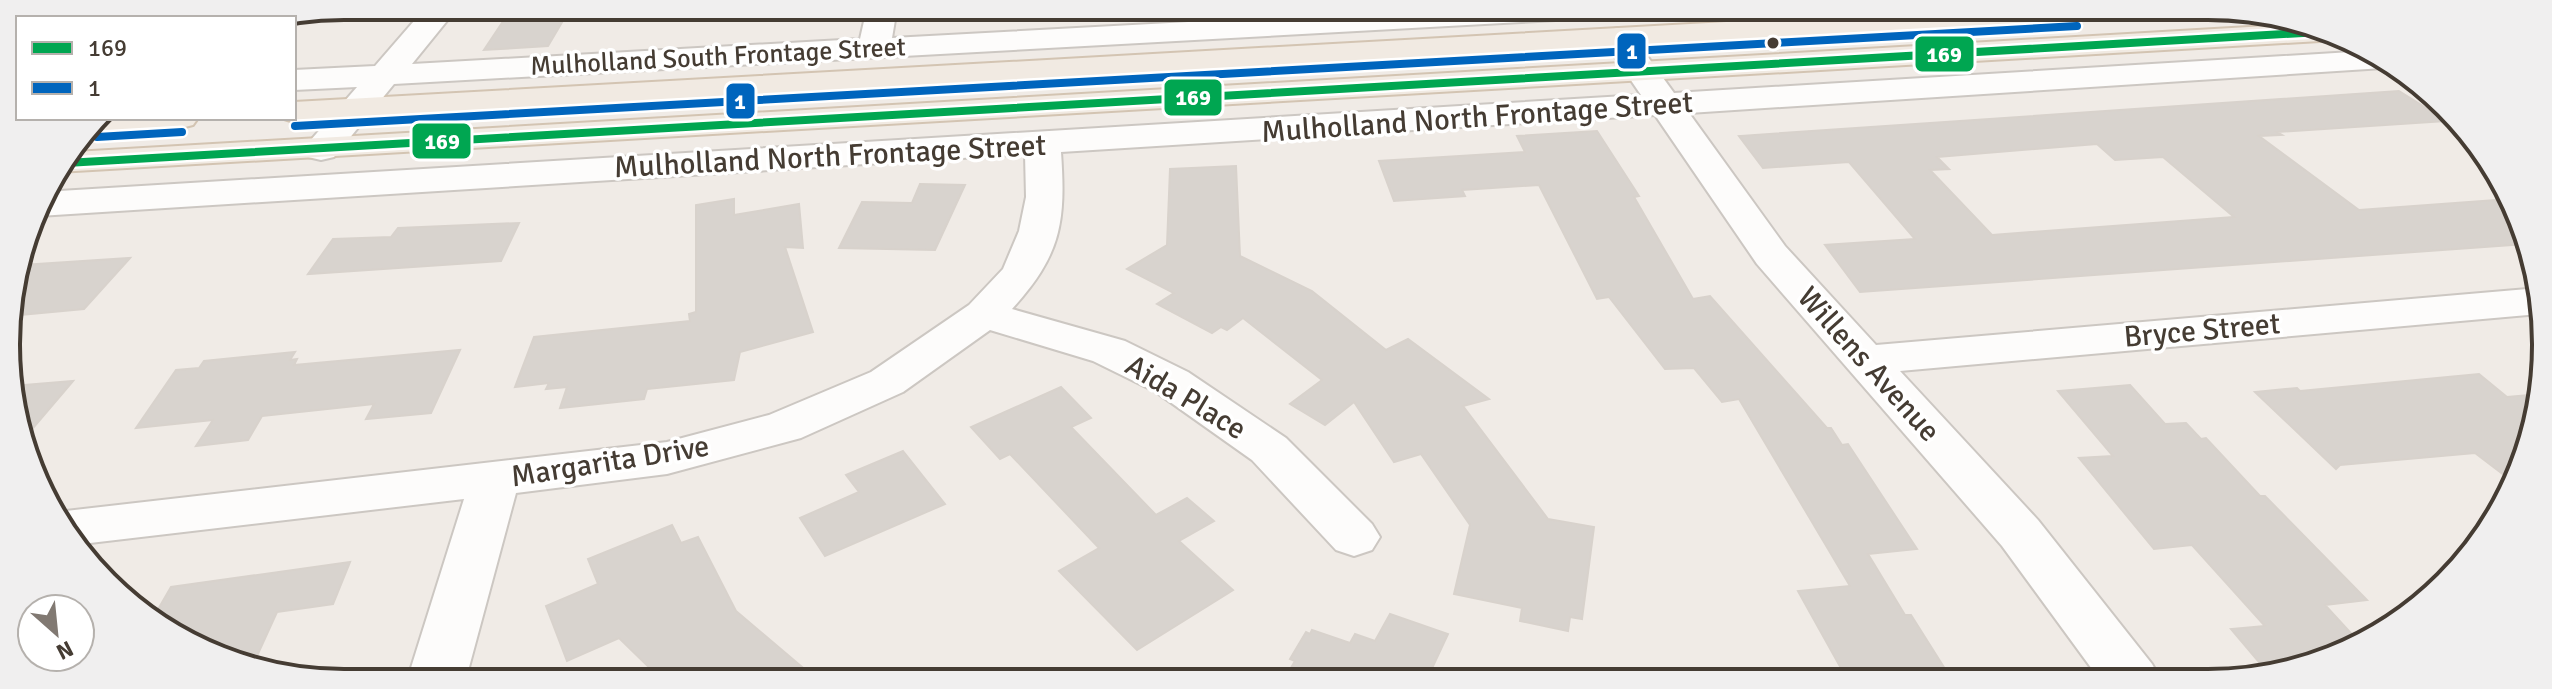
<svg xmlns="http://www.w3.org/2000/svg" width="2552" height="689" viewBox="0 0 2552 689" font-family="Signika,sans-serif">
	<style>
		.building { fill: #d8d3ce; stroke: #d8d2cc; stroke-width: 2; fill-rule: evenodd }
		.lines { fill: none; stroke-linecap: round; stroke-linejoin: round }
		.minor-casing { stroke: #ccc7c2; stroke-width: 4 }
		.major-casing { stroke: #d3c4b2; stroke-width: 4 }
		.minor { fill: #fdfcfb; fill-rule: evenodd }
		.major { fill: #f1eae2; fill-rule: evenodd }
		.bus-1-casing { stroke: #fff; stroke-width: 13 }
		.bus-2-casing { stroke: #fff; stroke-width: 13 }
		.bus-1 { stroke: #00a651; stroke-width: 8 }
		.bus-2 { stroke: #0065bd; stroke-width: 8 }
		.bus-dot { fill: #453c33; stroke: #fff; stroke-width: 3 }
		.labels { text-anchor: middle; stroke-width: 7; stroke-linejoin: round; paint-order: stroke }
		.far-street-label { font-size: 26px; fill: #453c33; stroke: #fff }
		.street-label { font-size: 30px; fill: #453c33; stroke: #fff }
		.rim { fill: none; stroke: #453c33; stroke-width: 4 }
		.line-badge { stroke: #fff; stroke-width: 3 }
		.badge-label { font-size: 22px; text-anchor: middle; font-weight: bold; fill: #fff }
	</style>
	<rect width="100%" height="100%" fill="#f0ebe6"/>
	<g class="building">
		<polygon points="518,7 571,7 548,46 484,50 508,14 513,13"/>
		<path d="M2399,91L2447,121L2277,132L2282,135L2259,136L2359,210L2496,200L2511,210L2525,244L1860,292L1825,245L1915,239L1849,162L1763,168L1739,136ZM2097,144L2115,160L2163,157L2234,217L1992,235L1930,170L1949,169L1937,157Z"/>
		<polygon points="1597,131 1639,196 1634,197 1693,299 1710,296 1827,428 1831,428 1842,445 1848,444 1917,549 1868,554 1905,615 1911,615 1952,680 1847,679 1798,591 1850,586 1739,399 1722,402 1694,368 1665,369 1609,297 1597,299 1539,185 1462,190 1465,196 1394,201 1379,161 1525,152 1517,136"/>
		<polygon points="1236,166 1240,256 1312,291 1386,350 1408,339 1489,399 1463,406 1548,519 1594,527 1582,619 1570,617 1568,631 1520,621 1522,608 1454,594 1470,525 1421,454 1394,462 1354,402 1325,425 1290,404 1322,380 1243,318 1227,330 1221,327 1212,333 1157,304 1174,293 1127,269 1167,245 1170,169"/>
		<polygon points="920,184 965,185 935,250 839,248 862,202 912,203"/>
		<polygon points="734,199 734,215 799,204 803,248 785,247 813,332 740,352 734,380 647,389 644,399 560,408 567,387 546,389 549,383 515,387 534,337 690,321 689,314 696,312 696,205"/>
		<polygon points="519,223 501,261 308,274 333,239 391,237 398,228"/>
		<polygon points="130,258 84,309 8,316 22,265"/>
		<polygon points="460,350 431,413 366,419 374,404 262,416 248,440 196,446 213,420 136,428 176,370 199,368 204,361 295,352 290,360 297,359 294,365"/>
		<polygon points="2479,374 2507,397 2540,394 2540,410 2513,482 2475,453 2340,465 2336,469 2255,392 2297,388 2300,391"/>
		<polygon points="73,381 22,441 18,433 13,386"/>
		<polygon points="2130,385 2165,424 2186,423 2201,439 2206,438 2260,496 2265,496 2367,600 2325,605 2360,643 2337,657 2270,675 2231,629 2265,626 2192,545 2154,549 2079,458 2113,456 2058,391"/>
		<polygon points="1061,387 1091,418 1071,427 1156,515 1187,498 1214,521 1179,541 1233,590 1137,650 1059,571 1099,548 1010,454 1000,459 971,427"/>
		<polygon points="903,451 945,504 825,556 800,518 859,492 846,475"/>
		<polygon points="672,525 681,543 698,537 736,611 815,678 659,677 619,638 567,661 546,606 598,584 588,559"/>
		<polygon points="350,562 333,604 277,612 252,667 175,637 153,618 171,587"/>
		<polygon points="1390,614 1448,634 1427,679 1285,678 1295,661 1290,659 1306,632 1310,634 1312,630 1350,643 1355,634 1375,641"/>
	</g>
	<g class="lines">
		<defs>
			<g id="minor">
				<polygon points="427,6 459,6 412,64 860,39 867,8 897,8 892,38 1412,10 1589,10 1585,16 1574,19 394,84 334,157 321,160 308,157 303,149 357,87 294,90 294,70 375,66"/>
				<path d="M1618,28L1629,31L1674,93L2368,51L2399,67L1689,113L1785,246L1876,345L2539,288V314L1900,371L2038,520L2152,664L2161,680H2100L2002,546L1757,264L1655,115L1061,152C1066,223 1061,255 1012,309L1125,341L1188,372L1286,438L1372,524L1380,537L1372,550L1354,556L1336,550L1252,460L1156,392L1093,361L990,330L903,392L801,438L667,474L516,493L468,671L470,677H412L410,671L464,499L73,545L57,512L667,442L769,415L871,372L969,305L1003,269L1019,231L1026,197L1025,154L39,216L36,215L43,192L1641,95L1602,38L1607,31Z"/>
			</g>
			<g id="major">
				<polygon points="1923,11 2091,12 2087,19 2076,21 294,122 281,118 294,118 294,102"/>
				<polygon points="2300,24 2332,37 2320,41 58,172 74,152"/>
				<polygon points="100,118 198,118 193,125 181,128 89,132"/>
			</g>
		</defs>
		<use href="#minor" class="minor-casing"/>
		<use href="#major" class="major-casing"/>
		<use href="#minor" class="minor"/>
		<use href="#major" class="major"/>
		<defs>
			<polyline id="bus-1" points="66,163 2320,32"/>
			<g id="bus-2">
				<polyline points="295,126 2077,26"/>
				<polyline points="97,137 182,132"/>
			</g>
		</defs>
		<use href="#bus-1" class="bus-1-casing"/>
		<use href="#bus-2" class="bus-2-casing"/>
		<use href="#bus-1" class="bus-1"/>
		<use href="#bus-2" class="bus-2"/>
	</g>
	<circle class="bus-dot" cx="1773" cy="43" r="7"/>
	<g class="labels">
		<g class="far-street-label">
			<text transform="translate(718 56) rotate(-3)" y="9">Mulholland South Frontage Street</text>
		</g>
		<g class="street-label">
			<text transform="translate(1477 117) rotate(-4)" y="10">Mulholland North Frontage Street</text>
			<text transform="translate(830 156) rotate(-3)" y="10">Mulholland North Frontage Street</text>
			<text transform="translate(2202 330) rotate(-5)" y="10">Bryce Street</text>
			<text transform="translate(1869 364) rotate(48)" y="10">Willens Avenue</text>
			<text transform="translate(1186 397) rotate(31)" y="10">Aida Place</text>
			<text transform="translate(610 461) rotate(-9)" y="10">Margarita Drive</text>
		</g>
	</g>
	<path d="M0 0H2552V689H0ZM344 20H2208A324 324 0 0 1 2532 344V345A324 324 0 0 1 2208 669H344A324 324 0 0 1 20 345V344A324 324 0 0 1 344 20Z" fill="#f0efef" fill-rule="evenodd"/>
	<path class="rim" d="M344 20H2208A324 324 0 0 1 2532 344V345A324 324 0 0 1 2208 669H344A324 324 0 0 1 20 345V344A324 324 0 0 1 344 20Z"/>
	<g class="line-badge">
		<rect x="1616" y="32" width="31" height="38" rx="8" fill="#0065bd"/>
		<rect x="1914" y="35" width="61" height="38" rx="8" fill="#00a651"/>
		<rect x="1163" y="78" width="60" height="39" rx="8" fill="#00a651"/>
		<rect x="725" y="82" width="31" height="38" rx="8" fill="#0065bd"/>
		<rect x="411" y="122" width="61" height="38" rx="8" fill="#00a651"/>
	</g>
	<g class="badge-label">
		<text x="1632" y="59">1</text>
		<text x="1944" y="62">169</text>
		<text x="1193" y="105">169</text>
		<text x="740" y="109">1</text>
		<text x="442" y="149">169</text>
	</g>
	<rect x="16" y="16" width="280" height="104" fill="#ffffff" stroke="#b5b1ad" stroke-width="2"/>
	<rect x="32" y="42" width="40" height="12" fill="#00a651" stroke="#b5b1ad" stroke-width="2"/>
	<text x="88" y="56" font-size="24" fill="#453c33">169</text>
	<rect x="32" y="82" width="40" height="12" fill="#0065bd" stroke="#b5b1ad" stroke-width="2"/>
	<text x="88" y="96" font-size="24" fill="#453c33">1</text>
	<g transform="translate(56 633) rotate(153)"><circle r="38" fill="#ffffff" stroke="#b5b1ad" stroke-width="2"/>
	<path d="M0-6L14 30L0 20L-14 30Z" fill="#817972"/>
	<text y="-12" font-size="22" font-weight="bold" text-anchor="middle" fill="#453c33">N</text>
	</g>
</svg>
